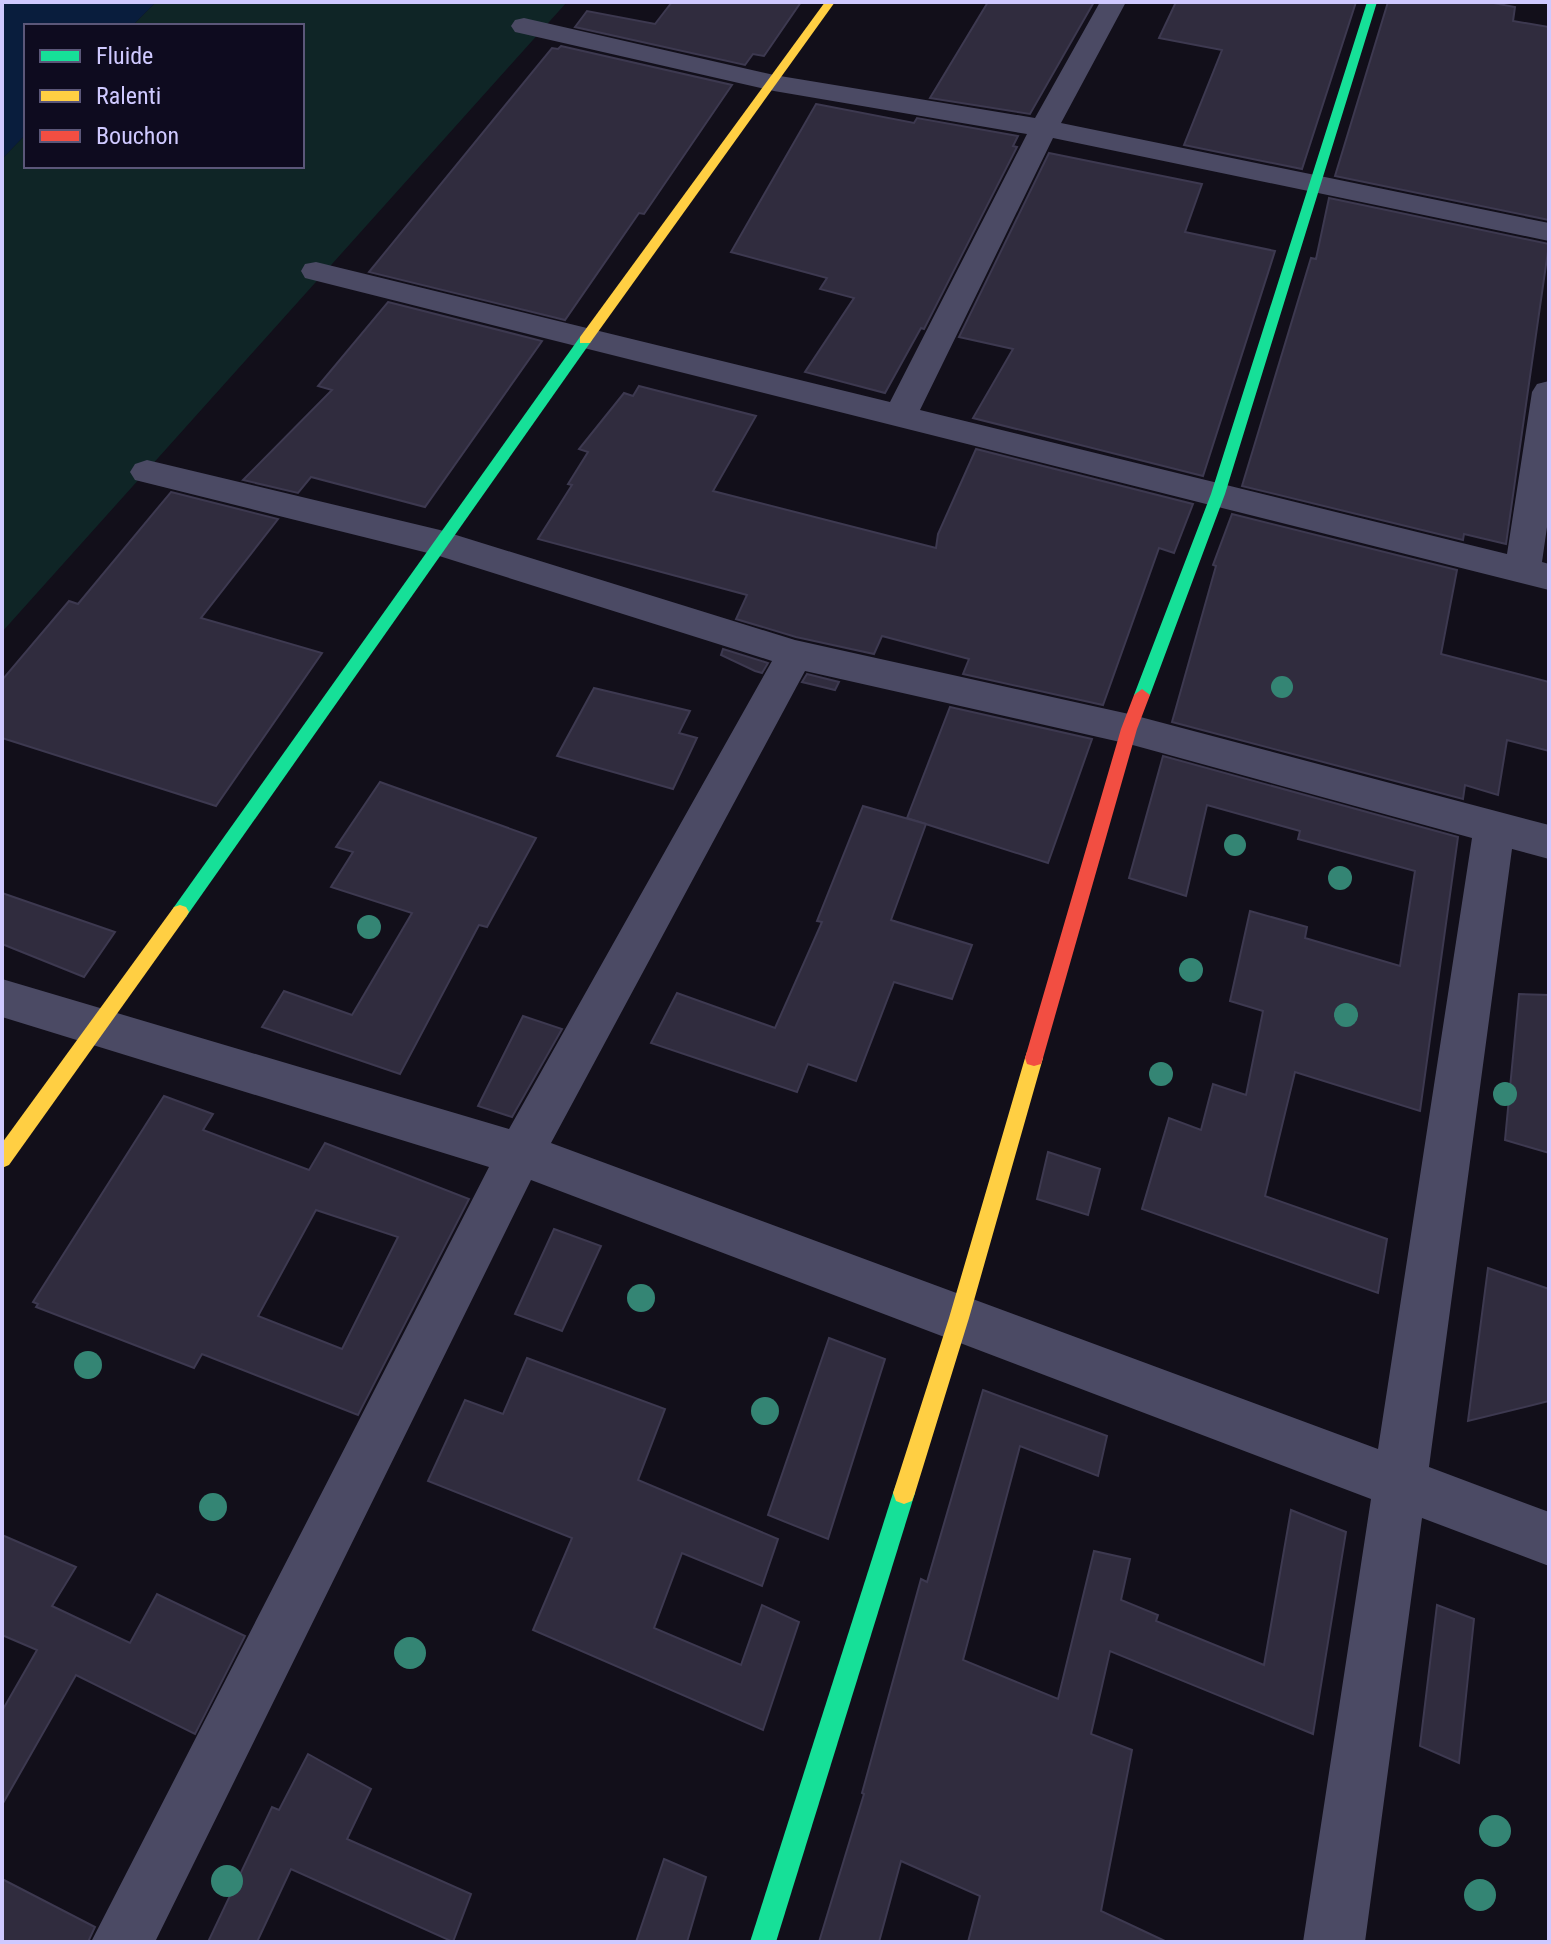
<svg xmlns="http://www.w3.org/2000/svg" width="1551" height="1944" viewBox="0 0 1551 1944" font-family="'Roboto Condensed',sans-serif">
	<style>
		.green { fill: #0f2526 }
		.water { fill: #091d3d }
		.building { fill: #302c3e; stroke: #3d3950; stroke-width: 2; fill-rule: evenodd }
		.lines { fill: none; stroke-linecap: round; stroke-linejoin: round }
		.street { fill: #4b4a64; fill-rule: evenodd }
		.fast { fill: #16e098; fill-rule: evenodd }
		.slow { fill: #ffcf43; fill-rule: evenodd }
		.jam { fill: #f24e42; fill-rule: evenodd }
		.tree { fill: #348574 }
	</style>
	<rect width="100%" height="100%" fill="#120f1a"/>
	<polygon class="green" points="156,2 567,2 2,632 2,159 26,134 26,166 302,166 302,26 132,26"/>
	<polygon class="water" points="2,2 156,2 132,26 26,26 26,134 2,159"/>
	<g class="building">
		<polygon points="672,2 801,2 764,56 753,54 745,65 575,27 587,11 655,24"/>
		<polygon points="988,2 1094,2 1030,114 930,98"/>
		<polygon points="1176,2 1356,2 1302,169 1184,145 1222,50 1159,38"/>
		<polygon points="1388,2 1488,2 1515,7 1513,21 1549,27 1549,220 1335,176"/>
		<polygon points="561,46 732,85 644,214 639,213 565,320 369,272 552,48 558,49"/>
		<polygon points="816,104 914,123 917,118 1018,136 1013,146 1017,147 924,329 921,328 885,393 805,372 854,298 820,289 827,278 731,252"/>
		<polygon points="1049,153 1202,184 1185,232 1275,251 1203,476 973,418 1013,349 959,337"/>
		<polygon points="1329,198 1549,244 1506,544 1464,534 1463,540 1242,486 1311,258 1316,259"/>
		<polygon points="388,302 542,341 425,507 311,477 298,493 243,480 332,390 318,386"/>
		<polygon points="639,386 756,416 713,491 936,548 938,534 976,449 1193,504 1174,553 1159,548 1103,705 963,674 969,659 882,636 874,654 796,637 736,619 747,595 538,539 572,485 568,484 588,452 579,449 624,393 633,396"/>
		<polygon points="171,492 278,519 201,618 322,653 216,806 2,738 2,680 69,601 78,604"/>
		<polygon points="1232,514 1457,570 1441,654 1549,682 1549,751 1507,740 1498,795 1465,785 1463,799 1172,722 1216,566 1213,565"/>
		<polygon points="723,649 768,663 762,673 755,671 721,655"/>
		<polygon points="807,674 839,682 835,690 802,682"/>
		<polygon points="594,688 690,711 679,733 697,738 673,789 557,756"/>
		<polygon points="950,707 1092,739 1048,863 907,818"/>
		<polygon points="1163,756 1458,837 1420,1111 1295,1072 1265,1196 1387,1239 1378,1293 1142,1209 1169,1118 1201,1130 1213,1084 1246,1095 1263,1011 1230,1001 1250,911 1307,927 1305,938 1400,966 1415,871 1298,839 1300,831 1207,805 1186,896 1129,878"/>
		<polygon points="380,782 536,838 487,927 479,925 400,1074 262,1027 284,991 352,1015 412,913 331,887 353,852 336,847"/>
		<polygon points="863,806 926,824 891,920 972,945 952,999 894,982 856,1081 808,1064 797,1092 651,1043 677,993 775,1028 822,922 817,921"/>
		<polygon points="2,893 115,932 84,977 2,944"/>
		<polygon points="1519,994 1549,995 1549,1153 1505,1140"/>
		<polygon points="523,1016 562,1029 512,1117 478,1106"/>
		<path d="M164,1096L213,1114L203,1130L309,1170L325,1143L469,1199L358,1415L202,1354L194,1368L36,1307L38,1304L33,1302ZM316,1210L398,1237L342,1349L258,1316Z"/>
		<polygon points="1048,1152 1100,1169 1088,1215 1037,1199"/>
		<polygon points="554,1229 601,1246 562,1331 515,1314"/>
		<polygon points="1488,1268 1549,1289 1549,1401 1468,1421"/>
		<polygon points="829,1338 885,1359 828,1539 768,1515"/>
		<polygon points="527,1358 665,1409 638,1480 778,1539 762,1586 682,1553 654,1628 741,1665 762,1605 799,1622 763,1730 533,1630 572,1538 428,1481 465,1400 503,1414"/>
		<polygon points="983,1390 1107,1436 1098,1476 1020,1446 963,1660 1058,1699 1094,1551 1130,1559 1121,1600 1158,1615 1156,1621 1264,1665 1291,1510 1346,1532 1313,1734 1110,1651 1091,1734 1132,1750 1101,1911 1167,1942 968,1942 980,1896 901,1861 879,1942 819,1942 864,1794 862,1793 921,1579 927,1582"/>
		<polygon points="2,1535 76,1567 52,1606 130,1643 157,1594 245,1636 195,1734 76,1675 2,1805 2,1711 37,1650 2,1635"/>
		<polygon points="1437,1605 1474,1619 1459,1763 1420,1746"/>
		<polygon points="308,1754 371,1789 347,1839 471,1894 453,1942 291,1869 257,1942 208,1942 272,1807 279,1810"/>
		<polygon points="664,1859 706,1877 687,1942 636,1942"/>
		<polygon points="2,1879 95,1927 88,1942 2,1942"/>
	</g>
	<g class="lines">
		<g class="street">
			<polygon points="1100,2 1126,2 1061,123 1549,223 1549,241 1053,138 920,410 1507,554 1532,392 1537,384 1549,381 1549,513 1542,562 1549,564 1549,590 305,278 301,271 305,264 316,262 890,402 1027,134 774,91 524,34 515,32 511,26 515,20 524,18 774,75 1035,118"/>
			<path d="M147,460L440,530L795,640L1129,714L1549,825V859L1512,849L1429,1467L1549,1512V1566L1422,1518L1365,1942H1303L1371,1499L531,1180L155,1942H91L489,1167L2,1017V979L509,1129L772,661L436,555L135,480L130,472L135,464ZM805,671L1129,744L1472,838L1378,1449L551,1143Z"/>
		</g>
		<g class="fast">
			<polygon points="1367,2 1377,2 1225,494 1150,695 1142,701 1136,699 1134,695 1211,494"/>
			<polygon points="585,336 592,340 590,343 186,917 174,917 171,912 174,907 580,337"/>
			<polygon points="904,1482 912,1485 915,1493 776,1942 750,1942 893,1493 896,1485"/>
		</g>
		<g class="slow">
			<polygon points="825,2 835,2 590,343 580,343 580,337"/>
			<polygon points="180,905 186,907 189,912 186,917 9,1165 2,1168 2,1143 174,907"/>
			<polygon points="1034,1050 1041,1052 1043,1058 969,1318 915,1493 912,1501 904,1504 896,1501 893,1493 949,1318 1025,1058 1027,1052"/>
		</g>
		<polygon class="jam" points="1142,689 1150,695 1137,729 1043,1058 1041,1064 1034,1066 1027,1064 1025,1058 1121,729 1134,695"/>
	</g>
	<g class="tree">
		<circle cx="1282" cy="687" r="11"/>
		<circle cx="1235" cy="845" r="11"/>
		<circle cx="1340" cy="878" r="12"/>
		<circle cx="369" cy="927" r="12"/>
		<circle cx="1191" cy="970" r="12"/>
		<circle cx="1346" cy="1015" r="12"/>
		<circle cx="1161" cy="1074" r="12"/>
		<circle cx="1505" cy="1094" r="12"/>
		<circle cx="641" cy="1298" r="14"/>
		<circle cx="88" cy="1365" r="14"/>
		<circle cx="765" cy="1411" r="14"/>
		<circle cx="213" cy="1507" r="14"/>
		<circle cx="410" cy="1653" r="16"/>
		<circle cx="1495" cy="1831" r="16"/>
		<circle cx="227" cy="1881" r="16"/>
		<circle cx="1480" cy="1895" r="16"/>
	</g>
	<rect width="1551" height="1944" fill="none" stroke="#cfc9ff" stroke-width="8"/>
	<rect x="24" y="24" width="280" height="144" fill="#0e0b1f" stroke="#5b5779" stroke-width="2"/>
	<rect x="40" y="50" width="40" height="12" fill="#16e098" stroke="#5b5779" stroke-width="2"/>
	<text x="96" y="64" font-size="24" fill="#cfc9ff">Fluide</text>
	<rect x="40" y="90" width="40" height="12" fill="#ffcf43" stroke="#5b5779" stroke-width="2"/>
	<text x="96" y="104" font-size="24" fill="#cfc9ff">Ralenti</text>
	<rect x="40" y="130" width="40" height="12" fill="#f24e42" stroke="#5b5779" stroke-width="2"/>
	<text x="96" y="144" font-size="24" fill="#cfc9ff">Bouchon</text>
</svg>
